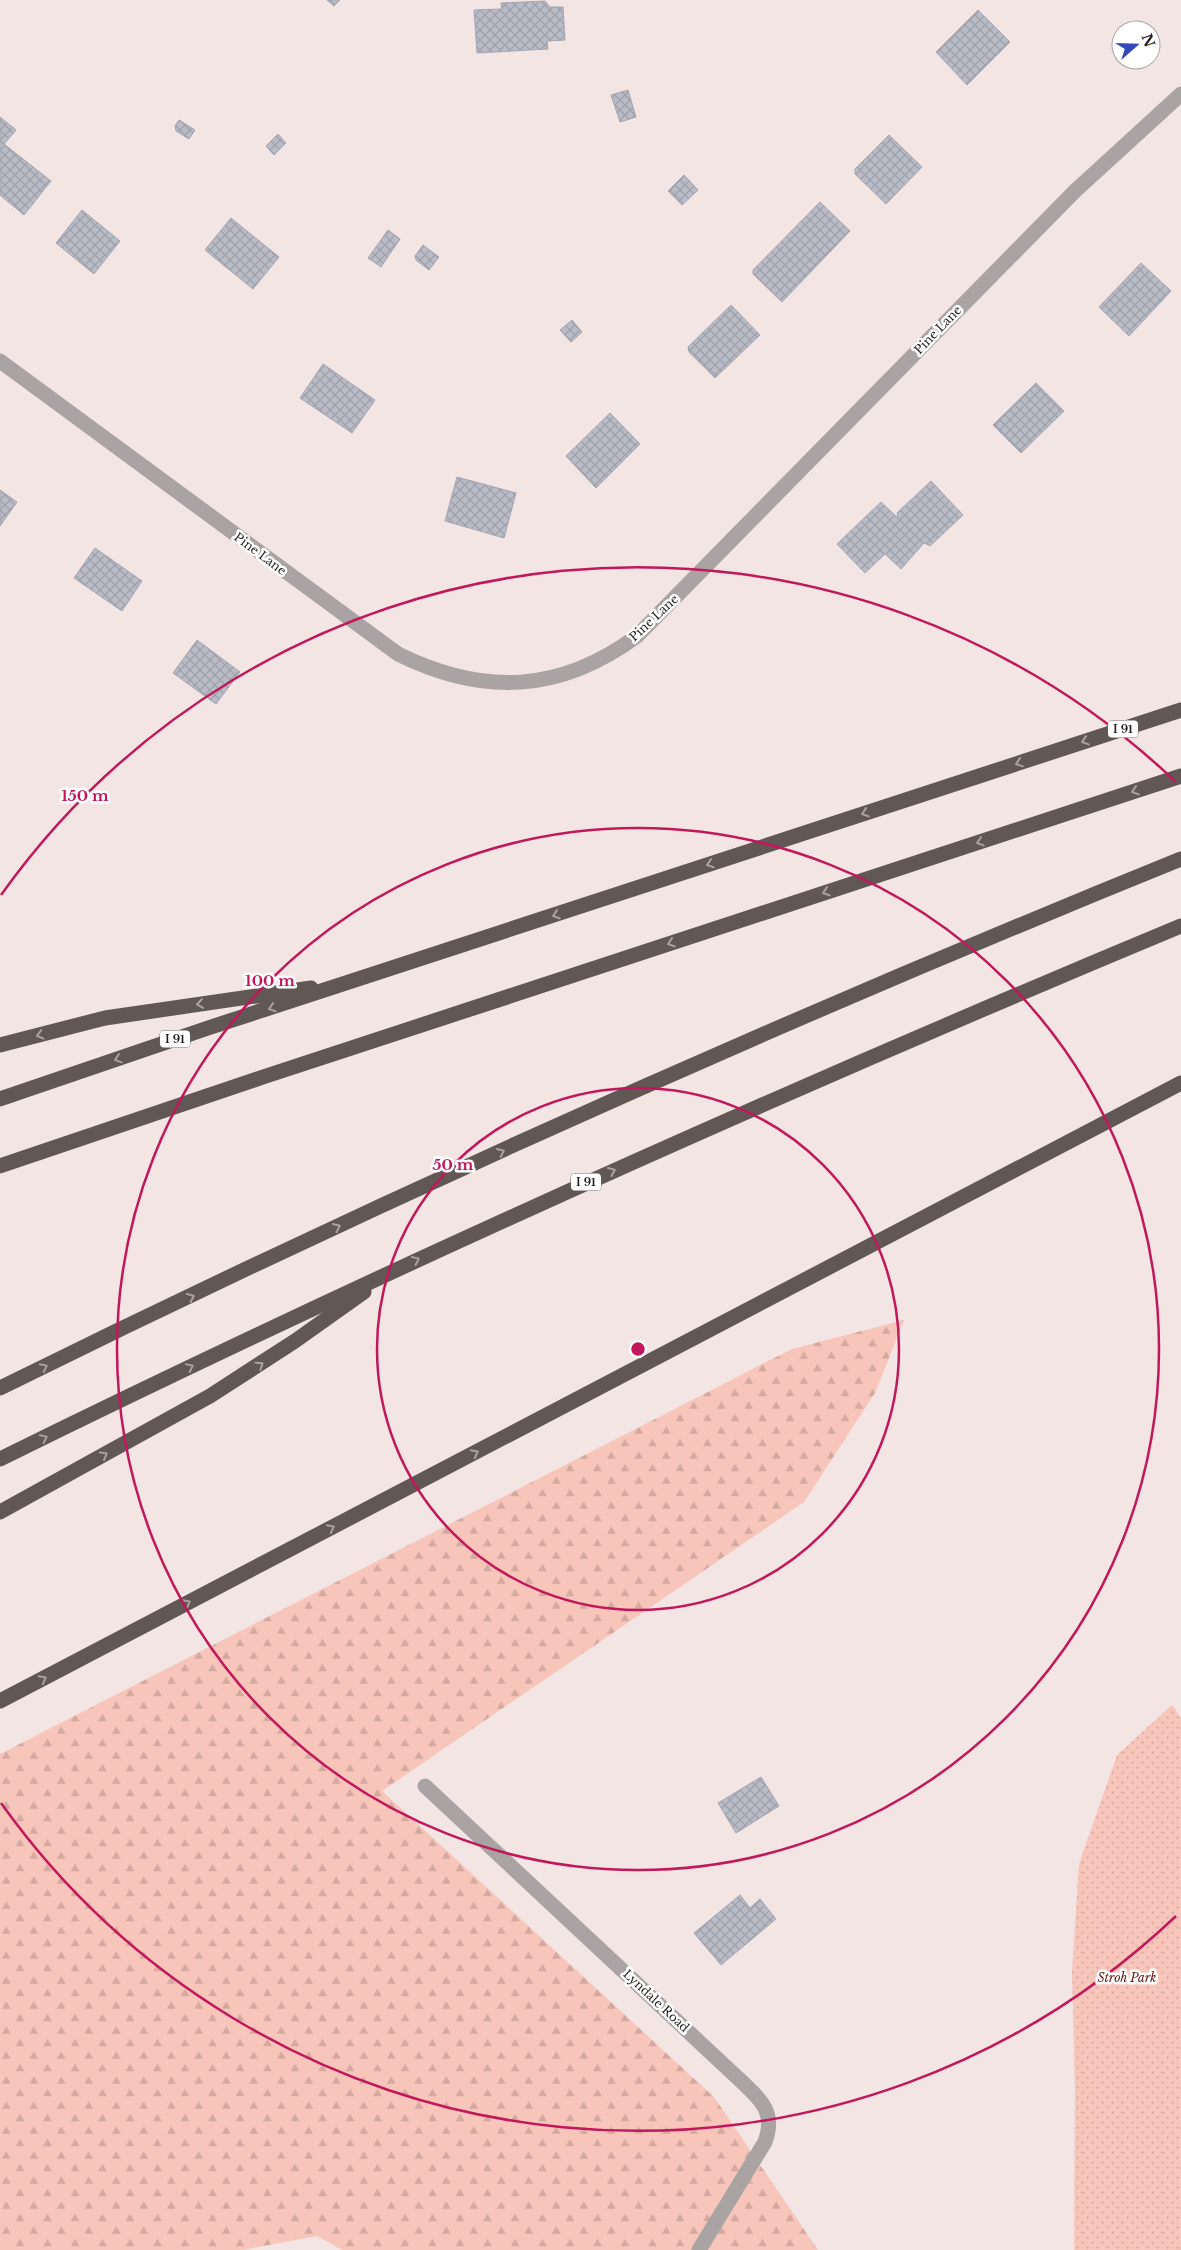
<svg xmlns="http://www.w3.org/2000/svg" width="1181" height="2250" viewBox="0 0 1181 2250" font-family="'Libre Baskerville',serif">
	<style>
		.forest { fill: url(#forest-firs) }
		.park { fill: url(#park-dots) }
		.building { fill: url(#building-cross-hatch); stroke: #a3a6b0 }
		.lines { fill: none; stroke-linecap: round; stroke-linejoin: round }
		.minor { stroke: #a9a4a3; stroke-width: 15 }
		.highway { stroke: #615755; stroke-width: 15 }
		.oneway { stroke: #a8a3a2 }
		.ring { fill: none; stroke: #c2185b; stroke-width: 2.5 }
		.labels { text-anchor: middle; stroke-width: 5; stroke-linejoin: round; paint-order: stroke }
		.shield { fill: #fff; stroke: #656261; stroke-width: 1 }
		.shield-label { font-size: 11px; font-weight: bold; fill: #231e1d }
		.street-label { font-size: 12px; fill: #231e1d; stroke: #fff }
		.park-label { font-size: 12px; font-style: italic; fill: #66170b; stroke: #fff }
		.centre { fill: #c2185b; stroke: #fff; stroke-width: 2.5 }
		.ring-label { font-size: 15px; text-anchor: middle; font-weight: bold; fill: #c2185b; stroke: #fff; stroke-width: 5; stroke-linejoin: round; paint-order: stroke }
	</style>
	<defs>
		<pattern id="forest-firs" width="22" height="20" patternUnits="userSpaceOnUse" patternTransform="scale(1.25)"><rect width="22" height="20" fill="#f8c5bb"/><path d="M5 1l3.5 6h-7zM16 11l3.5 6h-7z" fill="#d4a9a0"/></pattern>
		<pattern id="park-dots" width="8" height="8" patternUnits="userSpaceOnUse" patternTransform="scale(1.25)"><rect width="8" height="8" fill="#f8c5bb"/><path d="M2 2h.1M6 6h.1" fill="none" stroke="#d4a9a0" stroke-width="1.8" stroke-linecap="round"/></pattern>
		<pattern id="building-cross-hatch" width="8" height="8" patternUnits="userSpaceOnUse" patternTransform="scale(1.25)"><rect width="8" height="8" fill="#b9bcc6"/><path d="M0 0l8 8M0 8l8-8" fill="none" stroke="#9fa1aa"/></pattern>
	</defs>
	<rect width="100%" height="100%" fill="#f2e5e3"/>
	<polygon class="forest" points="904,1320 875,1393 804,1502 382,1791 714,2097 818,2250 342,2250 317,2236 242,2250 0,2250 0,1754 792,1349"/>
	<polygon class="park" points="1172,1705 1181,1718 1181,2250 1074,2250 1075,2089 1072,1972 1079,1864 1117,1755"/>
	<g class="building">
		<polygon points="327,0 340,0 334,6"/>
		<polygon points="545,1 550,7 563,7 565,40 547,41 548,49 477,53 474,10 502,9 501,3"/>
		<polygon points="978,10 1010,42 967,85 936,52"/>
		<polygon points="628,90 636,117 620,122 611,95"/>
		<polygon points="0,117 16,130 4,144 51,181 24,215 0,195"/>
		<polygon points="179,120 195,130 189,139 176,131 175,126"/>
		<polygon points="278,134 286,143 274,155 266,146"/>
		<polygon points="889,135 922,167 886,204 855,174 855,169"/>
		<polygon points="684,175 698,190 682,205 668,191"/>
		<polygon points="820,202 850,231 782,302 753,274 753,270"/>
		<polygon points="82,210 120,241 94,274 56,243"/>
		<polygon points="231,218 279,257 253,289 205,250"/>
		<polygon points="388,230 400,239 381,267 368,258"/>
		<polygon points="423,245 439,257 429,270 416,260 415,256"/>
		<polygon points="1141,263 1171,291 1129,336 1099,307"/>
		<polygon points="731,305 760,335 715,378 689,352 688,347"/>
		<polygon points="572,320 582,332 571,342 560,330"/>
		<polygon points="323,364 375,400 352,433 300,398"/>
		<polygon points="1036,383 1064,411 1021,453 993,425"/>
		<polygon points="610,413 640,444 596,488 566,456"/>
		<polygon points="457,477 516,493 504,538 445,521"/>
		<polygon points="931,481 963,515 930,546 924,543 901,569 885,554 865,573 837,544 881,502 898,518 897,513"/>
		<polygon points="0,490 17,502 0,526"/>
		<polygon points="95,548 142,581 122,611 74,578"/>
		<polygon points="197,640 240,672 216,704 173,673"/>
		<polygon points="761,1777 779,1806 736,1833 718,1803"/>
		<polygon points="740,1895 750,1908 760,1899 776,1919 721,1965 694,1933"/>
	</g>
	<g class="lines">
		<g class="minor">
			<path d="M0,361L398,654C483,696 560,693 637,636L1075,191L1181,94"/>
			<path d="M425,1786L740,2080C761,2100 776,2112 765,2142L699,2250"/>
		</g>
		<g class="highway">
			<polyline points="0,1045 105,1018 311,988"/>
			<polyline points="0,1099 208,1028 1181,710"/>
			<polyline points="0,1166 263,1077 1181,776"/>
			<path d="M0,1388C387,1197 781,1021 1181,859"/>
			<path d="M0,1459C388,1268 782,1092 1181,926"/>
			<polyline points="0,1512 210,1396 295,1341 364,1292"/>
			<polyline points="0,1701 1181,1083"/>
		</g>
	</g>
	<defs><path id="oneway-chevron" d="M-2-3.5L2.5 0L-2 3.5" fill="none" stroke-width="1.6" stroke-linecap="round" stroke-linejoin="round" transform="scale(1.25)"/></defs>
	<g class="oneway">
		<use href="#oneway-chevron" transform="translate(1085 741) rotate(162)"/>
		<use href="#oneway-chevron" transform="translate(1019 763) rotate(162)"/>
		<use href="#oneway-chevron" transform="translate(1135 791) rotate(162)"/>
		<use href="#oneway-chevron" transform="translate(865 813) rotate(162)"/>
		<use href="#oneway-chevron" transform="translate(980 842) rotate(162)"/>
		<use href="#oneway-chevron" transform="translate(710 864) rotate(162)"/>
		<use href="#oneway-chevron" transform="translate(826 892) rotate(162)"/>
		<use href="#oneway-chevron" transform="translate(556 915) rotate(162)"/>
		<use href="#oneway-chevron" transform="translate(671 943) rotate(162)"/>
		<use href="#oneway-chevron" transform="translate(200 1004) rotate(172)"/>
		<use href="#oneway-chevron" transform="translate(272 1008) rotate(162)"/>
		<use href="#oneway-chevron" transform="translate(40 1035) rotate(165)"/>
		<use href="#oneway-chevron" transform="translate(118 1059) rotate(161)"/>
		<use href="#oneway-chevron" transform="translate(501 1152) rotate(-25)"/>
		<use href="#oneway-chevron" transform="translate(612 1171) rotate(-24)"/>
		<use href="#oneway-chevron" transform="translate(337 1227) rotate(-25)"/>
		<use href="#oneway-chevron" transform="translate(416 1260) rotate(-25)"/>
		<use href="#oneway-chevron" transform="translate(191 1297) rotate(-25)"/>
		<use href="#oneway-chevron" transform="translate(260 1365) rotate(-34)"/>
		<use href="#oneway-chevron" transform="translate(44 1367) rotate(-26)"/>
		<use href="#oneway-chevron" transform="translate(190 1367) rotate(-26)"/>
		<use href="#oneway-chevron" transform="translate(44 1438) rotate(-26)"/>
		<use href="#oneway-chevron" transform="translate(475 1453) rotate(-28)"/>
		<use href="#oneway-chevron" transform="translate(104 1455) rotate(-29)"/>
		<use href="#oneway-chevron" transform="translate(331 1528) rotate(-28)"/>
		<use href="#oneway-chevron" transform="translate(187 1603) rotate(-28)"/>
		<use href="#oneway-chevron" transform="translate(43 1679) rotate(-28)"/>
	</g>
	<g class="ring">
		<circle cx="638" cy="1349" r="261"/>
		<circle cx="638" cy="1349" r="521"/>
		<path d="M1176 1916A782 782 0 0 1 1 1803M1 895A782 782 0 0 1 1176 782"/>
	</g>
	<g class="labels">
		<g class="shield">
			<rect x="1108" y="720.5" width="30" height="17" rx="4"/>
			<rect x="160" y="1030.5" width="30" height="17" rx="4"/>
			<rect x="571" y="1173.5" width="30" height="17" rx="4"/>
		</g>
		<g class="shield-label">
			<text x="1123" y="733">I 91</text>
			<text x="175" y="1043">I 91</text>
			<text x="586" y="1186">I 91</text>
		</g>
		<g class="street-label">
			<text transform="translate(938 330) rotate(-46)" y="4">Pine Lane</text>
			<text transform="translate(260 554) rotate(37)" y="4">Pine Lane</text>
			<text transform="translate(654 618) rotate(-43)" y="4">Pine Lane</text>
			<text transform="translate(656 2001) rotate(43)" y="4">Lyndale Road</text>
		</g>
		<g class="park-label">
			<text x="1127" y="1982">Stroh Park</text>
		</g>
	</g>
	<circle cx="638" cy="1349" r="8" class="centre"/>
	<g class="ring-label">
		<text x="85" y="801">150 m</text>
		<text x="270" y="986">100 m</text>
		<text x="453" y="1170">50 m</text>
	</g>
	<g transform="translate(1136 45) rotate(70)"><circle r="24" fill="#ffffff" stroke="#a7a5a5"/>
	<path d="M0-4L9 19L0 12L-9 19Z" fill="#334abc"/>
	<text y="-8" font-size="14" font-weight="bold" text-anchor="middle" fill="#231e1d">N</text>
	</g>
</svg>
